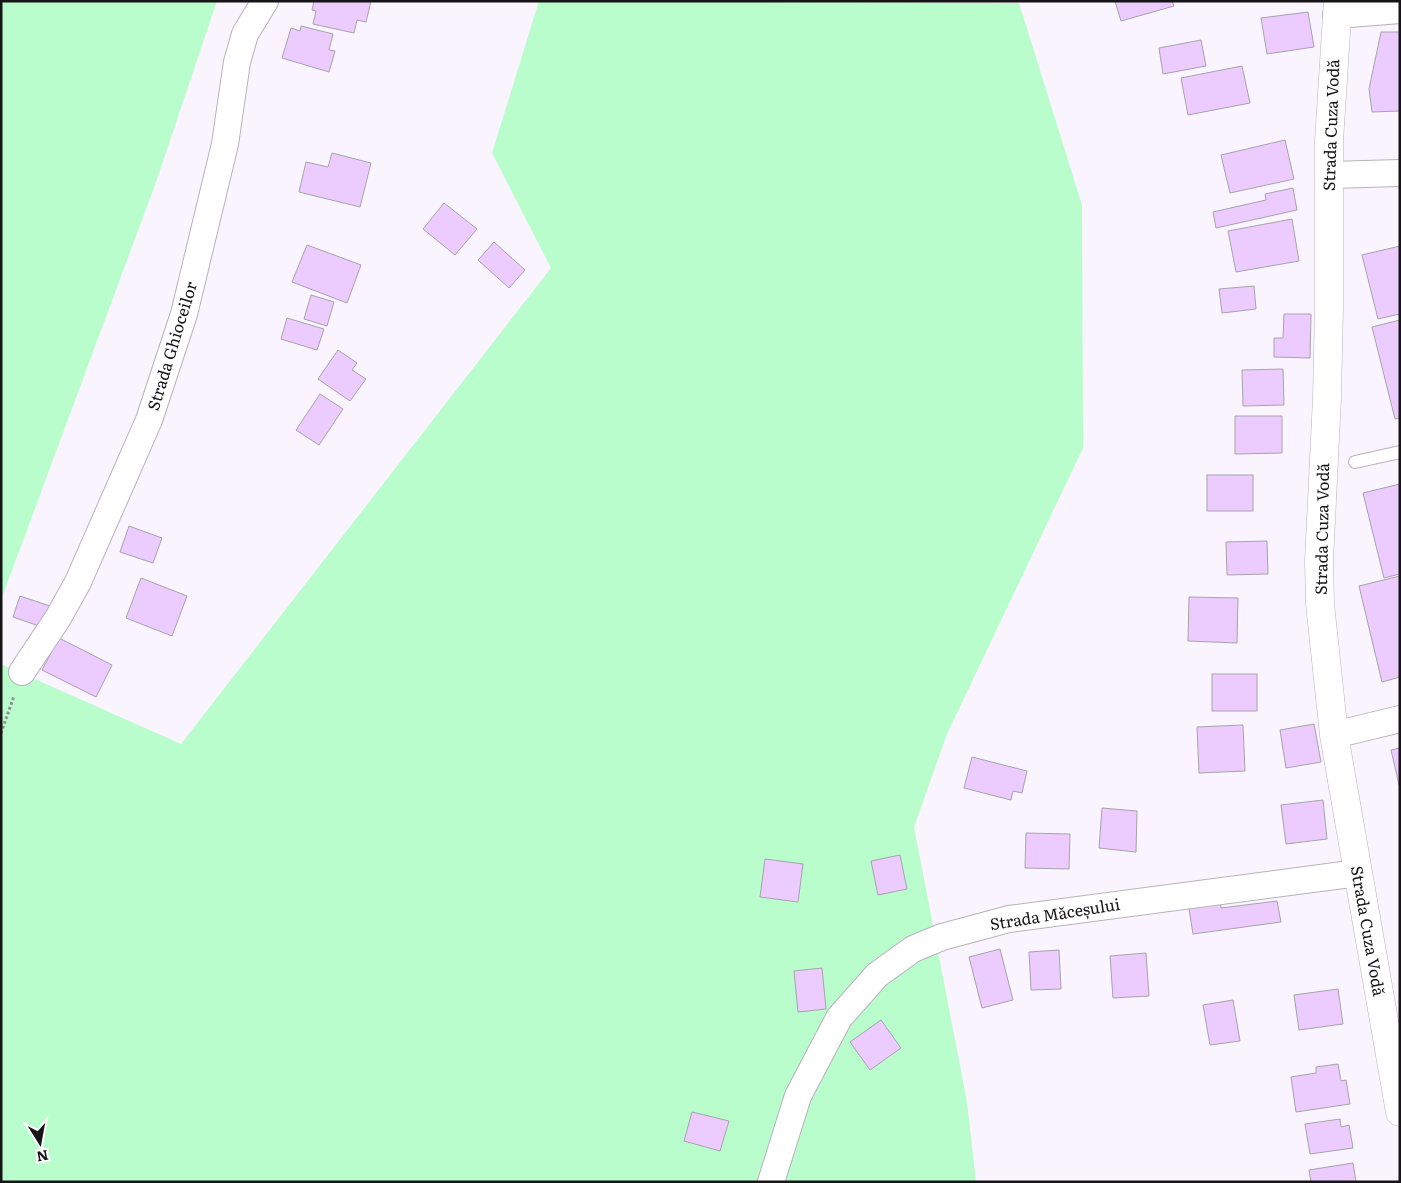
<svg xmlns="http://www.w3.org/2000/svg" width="1401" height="1183" viewBox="0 0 1401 1183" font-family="Literata,serif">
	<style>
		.green { fill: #b8fdcb }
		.building { fill: #ecccff; stroke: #a8a2ab }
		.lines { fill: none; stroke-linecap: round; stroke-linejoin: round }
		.service-casing { stroke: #b8b2bb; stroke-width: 14 }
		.minor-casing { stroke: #b8b2bb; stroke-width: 28 }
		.tertiary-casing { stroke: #b8b2bb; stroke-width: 29 }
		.path { stroke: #8f8b92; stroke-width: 3; stroke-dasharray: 2.5 2.5; stroke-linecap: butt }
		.service { stroke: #fff; stroke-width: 12 }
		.minor { stroke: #fff; stroke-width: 26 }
		.tertiary { stroke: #fff; stroke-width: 28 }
		.labels { text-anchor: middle; stroke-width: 4; stroke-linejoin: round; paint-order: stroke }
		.street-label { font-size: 16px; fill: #161417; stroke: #fff }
	</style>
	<rect width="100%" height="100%" fill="#faf4fe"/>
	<g class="green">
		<polygon points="1,1 217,1 156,182 1,600"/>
		<polygon points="539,1 1019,3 1082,205 1083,448 947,734 914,827 967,1102 976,1182 1,1182 1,664 181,744 551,268 492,153"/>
	</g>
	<g class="building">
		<polygon points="314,1 371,1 366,22 357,20 354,33 313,24 316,11 312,10"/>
		<polygon points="1115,1 1172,1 1174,6 1121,21"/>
		<polygon points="1308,12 1314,47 1267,54 1261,18"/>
		<polygon points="301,26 333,34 329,50 335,51 329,72 282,58 291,28 300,31"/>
		<polygon points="1381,32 1400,32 1400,111 1372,112 1369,89"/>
		<polygon points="1201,40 1206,66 1163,74 1159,48"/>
		<polygon points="1242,66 1250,103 1188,115 1181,78"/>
		<polygon points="1285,140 1294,179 1230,193 1221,155"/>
		<polygon points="332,153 371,163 360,207 299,192 306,162 328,167"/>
		<polygon points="1293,188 1297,210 1216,228 1213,212 1266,200 1265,194"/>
		<polygon points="444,203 477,229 455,255 423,229"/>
		<polygon points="1292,219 1299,261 1236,272 1228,231"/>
		<polygon points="494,242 525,270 509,288 478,260"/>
		<polygon points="307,245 361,265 347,303 292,282"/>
		<polygon points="1400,246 1400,314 1378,319 1362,255"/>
		<polygon points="1254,286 1256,309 1222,313 1219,289"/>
		<polygon points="311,295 334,302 327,326 304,319"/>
		<polygon points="1284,314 1311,314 1310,358 1274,357 1274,338 1283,338"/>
		<polygon points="287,318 324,329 317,350 281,339"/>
		<polygon points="1400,320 1400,418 1395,419 1372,327"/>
		<polygon points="338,350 357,363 352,370 366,379 350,401 318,379"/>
		<polygon points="1283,369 1284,405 1243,406 1242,370"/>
		<polygon points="320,394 343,409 319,445 296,430"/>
		<polygon points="1235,416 1282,416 1282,453 1235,454"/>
		<rect x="1207" y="475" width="46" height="36"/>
		<polygon points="1400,484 1400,574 1384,578 1363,493"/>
		<polygon points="129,526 162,538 153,563 120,552"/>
		<polygon points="1267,541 1268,574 1227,575 1226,542"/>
		<polygon points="1400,576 1400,677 1382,682 1359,586"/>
		<polygon points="141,578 187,596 172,636 126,618"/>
		<polygon points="20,596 50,606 42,627 13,617"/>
		<polygon points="1189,597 1238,598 1237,643 1188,641"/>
		<polygon points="59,638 112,665 96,697 42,670"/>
		<rect x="1212" y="674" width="45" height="37"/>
		<polygon points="1314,724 1321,762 1286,768 1280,730"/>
		<polygon points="1243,725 1245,771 1199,773 1197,727"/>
		<polygon points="1400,748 1400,789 1391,750"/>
		<polygon points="972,757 1027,771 1022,793 1013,791 1011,800 964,788"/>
		<polygon points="1323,800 1327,839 1286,844 1281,805"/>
		<polygon points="1102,808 1137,811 1136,852 1099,848"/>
		<polygon points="1026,833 1070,834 1069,869 1025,868"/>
		<polygon points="900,855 907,889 878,895 871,861"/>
		<polygon points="765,859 803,864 798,902 760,897"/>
		<polygon points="1220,898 1221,908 1277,901 1281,922 1193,934 1188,903"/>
		<polygon points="1000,949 1013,1000 982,1008 969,957"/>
		<polygon points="1059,950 1061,989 1031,990 1029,952"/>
		<polygon points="1146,953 1149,996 1113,998 1110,956"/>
		<polygon points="822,968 826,1009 798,1012 794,971"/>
		<polygon points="1338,989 1343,1024 1299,1030 1294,995"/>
		<polygon points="1233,1000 1240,1041 1210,1045 1203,1005"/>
		<polygon points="881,1020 901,1048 870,1070 850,1042"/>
		<polygon points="1338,1064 1341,1081 1346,1080 1350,1104 1296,1112 1291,1077 1316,1073 1316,1067"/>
		<polygon points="692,1112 729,1121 720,1151 684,1141"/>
		<polygon points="1340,1119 1341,1127 1349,1125 1353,1148 1310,1154 1305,1124"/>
		<polygon points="1353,1163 1356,1182 1311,1182 1309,1170"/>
	</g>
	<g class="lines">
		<defs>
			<polyline id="service" points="1355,462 1400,452"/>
			<g id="minor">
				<polyline points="1336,15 1400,10"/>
				<polyline points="1329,175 1400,173"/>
				<polyline points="22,672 58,618 78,582 149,420 184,314 225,144 237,62 245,34 265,1"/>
				<polyline points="1334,735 1400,719"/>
				<polyline points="771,1182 798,1096 839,1018 877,975 913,949 942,937 1009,919 1358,873"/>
			</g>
			<polyline id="tertiary" points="1338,1 1329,141 1329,307 1327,398 1319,561 1320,604 1334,735 1400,1112"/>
		</defs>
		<use href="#service" class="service-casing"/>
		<use href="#minor" class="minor-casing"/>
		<use href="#tertiary" class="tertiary-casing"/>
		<polyline class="path" points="1,733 14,696"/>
		<use href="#service" class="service"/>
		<use href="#minor" class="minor"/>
		<use href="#tertiary" class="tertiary"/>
	</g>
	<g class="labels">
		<g class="street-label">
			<text transform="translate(1331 125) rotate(-88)" y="6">Strada Cuza Vodă</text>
			<text transform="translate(172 346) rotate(-73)" y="6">Strada Ghioceilor</text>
			<text transform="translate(1322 529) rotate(-89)" y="6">Strada Cuza Vodă</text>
			<text transform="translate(1055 914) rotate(-9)" y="6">Strada Măceșului</text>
			<text transform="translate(1368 931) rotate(80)" y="6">Strada Cuza Vodă</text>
		</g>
	</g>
	<rect width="1401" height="1183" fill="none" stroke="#161417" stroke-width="5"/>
	<g transform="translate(40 1143) rotate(169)" stroke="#ffffff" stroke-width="4" paint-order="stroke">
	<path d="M0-4L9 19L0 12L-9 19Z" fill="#161417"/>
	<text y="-8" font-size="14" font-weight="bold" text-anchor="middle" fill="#161417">N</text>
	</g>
</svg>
